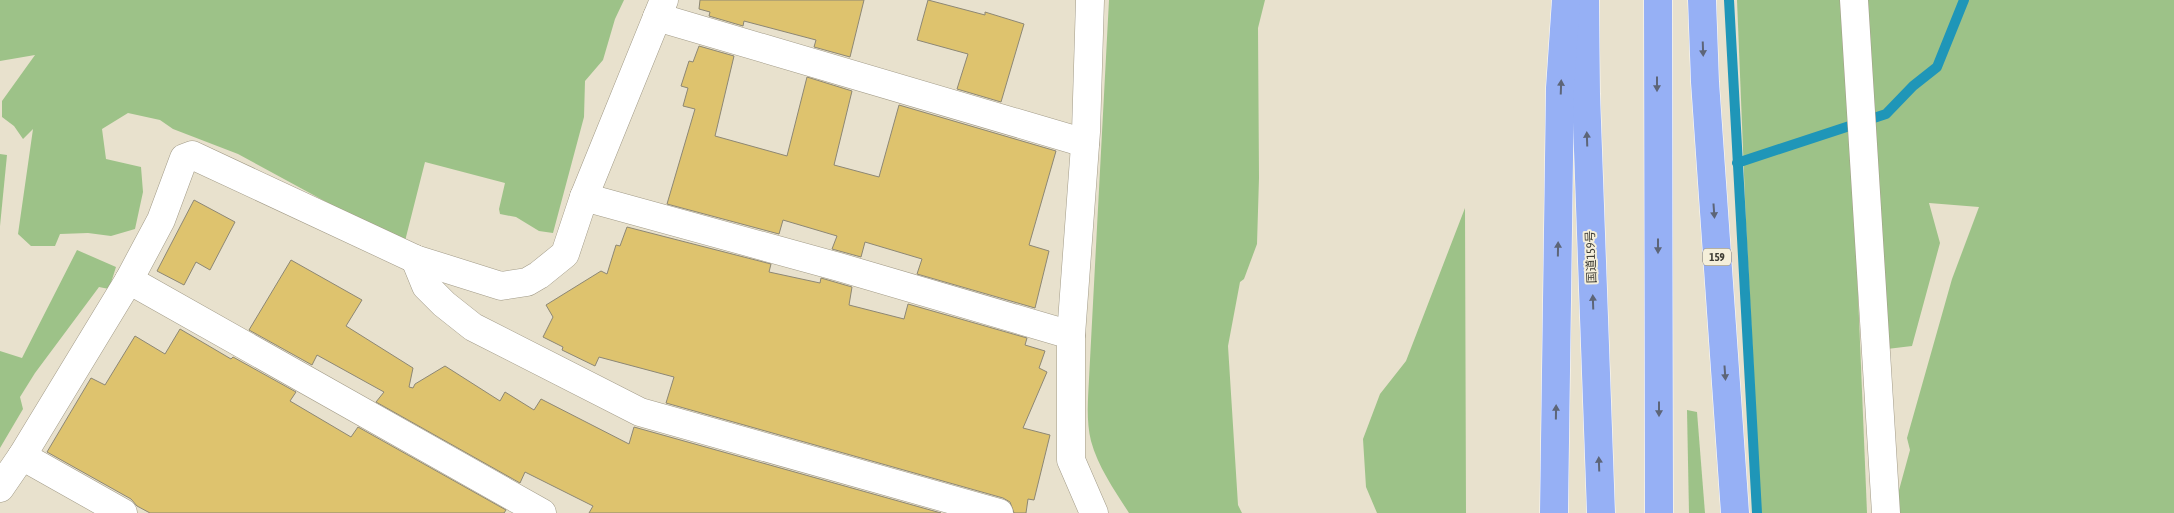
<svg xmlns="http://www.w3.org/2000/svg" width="2174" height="513" viewBox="0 0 2174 513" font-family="'Asap Condensed','Noto Sans JP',sans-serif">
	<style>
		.green { fill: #9dc288 }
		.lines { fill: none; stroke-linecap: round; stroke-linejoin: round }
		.stream { stroke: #1f96b8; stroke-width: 10 }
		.building { fill: #dec36e; stroke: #8d8774 }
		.minor-casing { stroke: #a29b88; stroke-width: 29 }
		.highway-casing { stroke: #fff; stroke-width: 29 }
		.minor { stroke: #fff; stroke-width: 28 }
		.highway { stroke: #96b0f5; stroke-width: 28 }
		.oneway { fill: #5d6578 }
		.labels { text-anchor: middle; stroke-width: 4; stroke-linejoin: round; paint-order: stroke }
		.shield { fill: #f5efda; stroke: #767266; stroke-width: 1 }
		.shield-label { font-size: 11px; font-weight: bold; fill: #3f3d35 }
		.street-label { font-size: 12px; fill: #3f3d35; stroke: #f5efda }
	</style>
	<rect width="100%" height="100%" fill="#e8e1cd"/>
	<g class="green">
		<polygon points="0,0 624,0 615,19 603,60 585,81 584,117 553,233 539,231 516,217 500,214 499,209 505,183 425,162 405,241 365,223 238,154 173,129 160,120 128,113 102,129 106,159 141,167 143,192 135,229 111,236 88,233 60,234 55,246 31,246 18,234 33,129 23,139 14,126 2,117 2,101 35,55 0,61"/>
		<path d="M1109,0H1265L1258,28L1259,178L1257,244L1244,279L1240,282L1228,346L1238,505L1242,513H1129C1115,491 1098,467 1091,441C1086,421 1088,399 1089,379Z"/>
		<polygon points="1737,0 1841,0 1854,196 1867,513 1761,513 1746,224"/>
		<polygon points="1866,0 2174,0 2174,513 1896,513 1896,501 1910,450 1907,438 1952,279 1979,207 1929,203 1940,243 1912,346 1887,349"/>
		<polygon points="0,154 7,155 0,226"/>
		<polygon points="1465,208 1466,513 1377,513 1366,487 1363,439 1380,394 1406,361"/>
		<polygon points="77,250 116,267 109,289 99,287 35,373 20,397 23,409 0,448 0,351 22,358"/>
		<polygon points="1687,410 1697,412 1705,513 1689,513"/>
	</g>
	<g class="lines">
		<g class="stream">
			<polyline points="1729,0 1757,513"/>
			<polyline points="1737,163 1886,114 1913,86 1937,67 1964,0"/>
		</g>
	</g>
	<g class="building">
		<polygon points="700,0 864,0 850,57 814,47 816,40 744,21 743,26 709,16 710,12 699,9"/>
		<polygon points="928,0 985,15 985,12 1024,24 1001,102 957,89 968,54 917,40"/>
		<polygon points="699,46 734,56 715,136 787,156 807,77 852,91 834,165 879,177 899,105 1056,151 1029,245 1049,251 1035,308 917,274 922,259 865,242 861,257 832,249 837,236 783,220 779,234 667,204 695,109 683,106 688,88 681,86 689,61 693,62"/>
		<polygon points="194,200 235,222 210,270 196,262 184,285 157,271"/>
		<polygon points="627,227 771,264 769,272 820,283 821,278 852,287 849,305 904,319 908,304 1027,338 1025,345 1045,351 1039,368 1047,372 1023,428 1050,435 1034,500 1028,499 1026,513 1014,513 1010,502 1003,498 666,403 674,377 599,357 595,366 562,350 563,347 543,337 553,317 546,305 601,271 607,274 616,245 620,246"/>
		<polygon points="291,260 362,300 346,326 413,368 409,387 413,388 415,384 445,366 500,401 505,392 534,410 541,399 629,444 634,427 941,513 589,513 593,506 525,472 520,483 376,402 384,392 317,355 312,365 249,330"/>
		<polygon points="180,329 231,359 233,357 296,392 290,401 351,437 358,427 506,510 504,513 150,513 137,506 131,499 47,452 91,378 105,385 135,336 165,354"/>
	</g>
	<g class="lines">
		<defs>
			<g id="minor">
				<polyline points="1090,0 1086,132 1071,335 1071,460 1094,513"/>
				<polyline points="1854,0 1886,513"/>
				<polyline points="657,17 1085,143"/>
				<polyline points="584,197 839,267 1071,335"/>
				<polyline points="415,259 426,286 444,304 473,327 640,412 999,513"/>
				<polyline points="129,280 542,513"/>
				<polyline points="22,456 123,513"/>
				<polyline points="0,488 22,456 129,280 161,220 184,158 192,155 415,259 501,286 527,282 539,275 565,254 584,197 664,0"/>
			</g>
			<g id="highway">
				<polyline points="1585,0 1586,94 1601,513"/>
				<polyline points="1658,0 1659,513"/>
				<polyline points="1702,0 1705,82 1735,513"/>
				<polyline points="1554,513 1560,88 1566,0"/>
			</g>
		</defs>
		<use href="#minor" class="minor-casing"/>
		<use href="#highway" class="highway-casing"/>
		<use href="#minor" class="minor"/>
		<use href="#highway" class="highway"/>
	</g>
	<defs><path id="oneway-solid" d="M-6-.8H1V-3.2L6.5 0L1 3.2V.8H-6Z" transform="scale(1.25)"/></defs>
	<g class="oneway">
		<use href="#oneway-solid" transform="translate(1703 49) rotate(88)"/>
		<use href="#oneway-solid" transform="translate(1657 84) rotate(90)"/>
		<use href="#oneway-solid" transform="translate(1561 87) rotate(-88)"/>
		<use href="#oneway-solid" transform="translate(1587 139) rotate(-92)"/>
		<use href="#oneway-solid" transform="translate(1714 211) rotate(86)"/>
		<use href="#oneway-solid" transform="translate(1658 246) rotate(90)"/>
		<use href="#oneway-solid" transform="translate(1558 249) rotate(-89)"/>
		<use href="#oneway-solid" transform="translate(1593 302) rotate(-92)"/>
		<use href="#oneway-solid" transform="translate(1725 373) rotate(86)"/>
		<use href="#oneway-solid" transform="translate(1659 409) rotate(90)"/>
		<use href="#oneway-solid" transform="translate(1556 412) rotate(-89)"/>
		<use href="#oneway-solid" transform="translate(1599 464) rotate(-92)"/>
	</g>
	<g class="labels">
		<rect class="shield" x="1703" y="248.5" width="28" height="17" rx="4"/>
		<g class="shield-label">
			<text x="1717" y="261">159</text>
		</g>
		<g class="street-label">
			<text transform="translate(1591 257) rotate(-92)" y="4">国道159号</text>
		</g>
	</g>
</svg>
